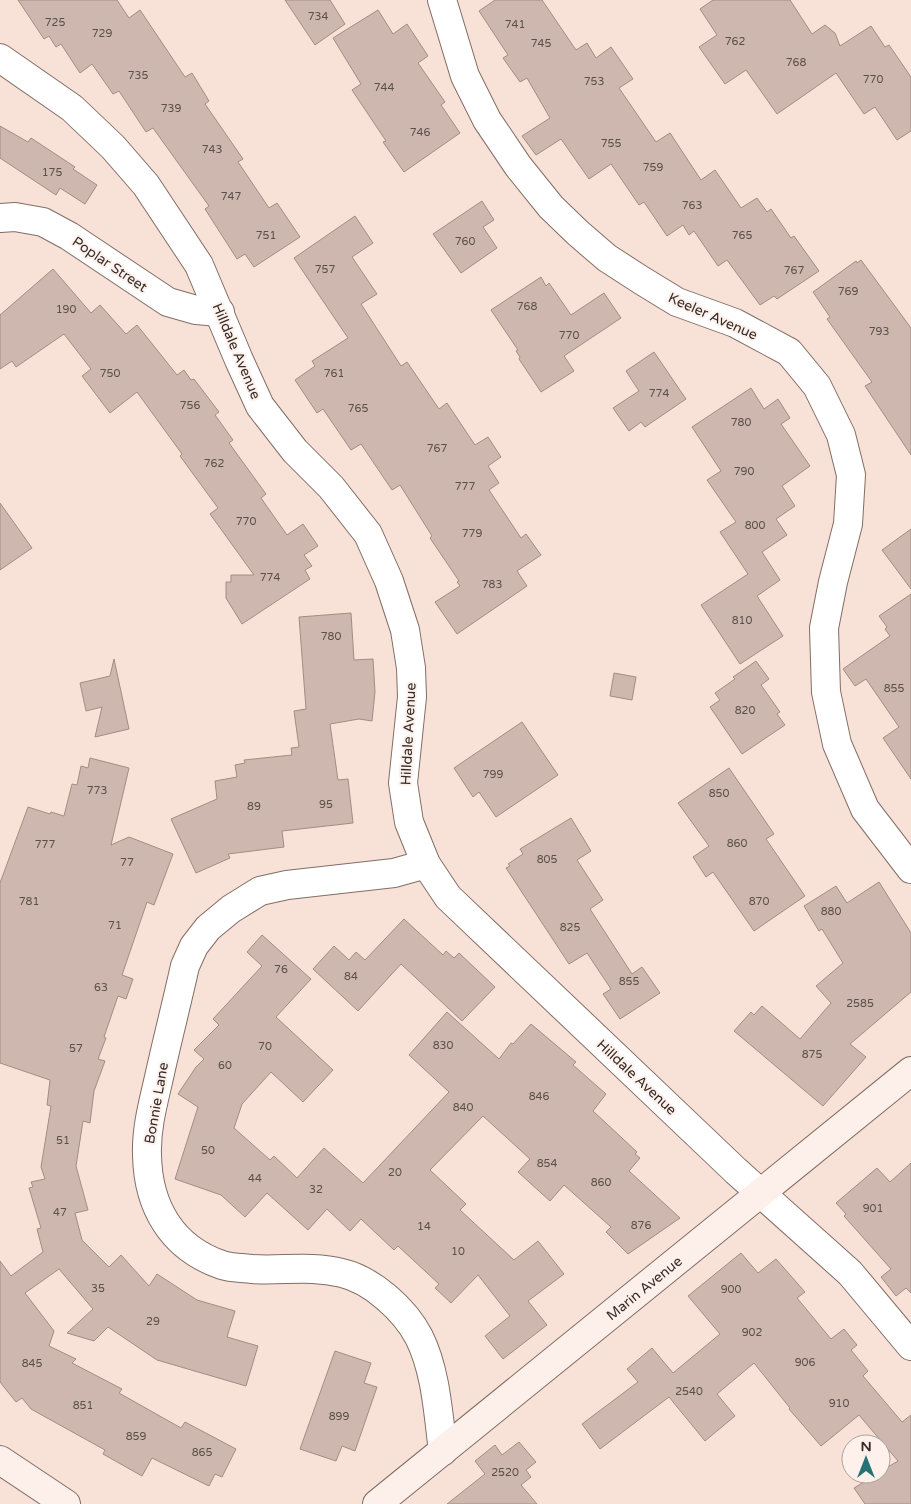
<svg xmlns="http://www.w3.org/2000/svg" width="911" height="1504" viewBox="0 0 911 1504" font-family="'Varela Round',sans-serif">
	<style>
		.building { fill: #cdb7ae; stroke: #a28c84 }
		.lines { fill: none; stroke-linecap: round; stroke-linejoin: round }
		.street-casing { stroke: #826e65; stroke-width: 30 }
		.secondary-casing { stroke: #826e65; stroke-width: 30 }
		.street { stroke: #fff; stroke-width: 28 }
		.secondary { stroke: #fdf0eb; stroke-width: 28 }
		.labels { text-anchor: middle; stroke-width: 4; stroke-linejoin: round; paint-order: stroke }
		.number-label { font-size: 11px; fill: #5b4f4a }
		.street-label { font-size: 14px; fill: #352c28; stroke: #fef0eb }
	</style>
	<rect width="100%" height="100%" fill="#f8e1d7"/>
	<g class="building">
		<polygon points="18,0 117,0 129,18 140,10 185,77 192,73 209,101 205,104 243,159 238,162 269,208 277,203 300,237 254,267 245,254 237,259 205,209 209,206 153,128 146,132 119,91 113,94 92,64 80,73 61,44 56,47 49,36 44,39"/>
		<polygon points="285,0 330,0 345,24 315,45"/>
		<polygon points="495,0 542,0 576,50 587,43 596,58 611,47 633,79 619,88 656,142 670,133 701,180 715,170 741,208 757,198 767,212 771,209 791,238 794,236 819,271 777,299 774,296 760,305 727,260 718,266 694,231 689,235 683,225 667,236 644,202 639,205 611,164 589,179 561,139 536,155 522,136 550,118 527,78 520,82 503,58 508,55 479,11"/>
		<polygon points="713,0 790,0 812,34 825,25 835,33 840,46 871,26 885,47 889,45 911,77 911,131 897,140 875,107 864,114 836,73 777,114 746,70 725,84 699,47 717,35 700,9"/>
		<polygon points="378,10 393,34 407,24 428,56 418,63 445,102 441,105 460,133 404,172 383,142 386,141 352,90 361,84 333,38"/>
		<polygon points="0,126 28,142 31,138 75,167 73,169 97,185 85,204 60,188 56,195 0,158"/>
		<polygon points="482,201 494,220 483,227 497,248 461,273 433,234"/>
		<polygon points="355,216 373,243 352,257 377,294 361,304 401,366 407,362 439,409 447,403 475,445 488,437 501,457 488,466 499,483 489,490 521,538 526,534 541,555 517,571 527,586 457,634 435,602 460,586 457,582 459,581 430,538 432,536 400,485 392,490 361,444 351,450 323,409 317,413 295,380 315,366 312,361 348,338 294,258"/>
		<polygon points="861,260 911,328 911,455 865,386 872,382 827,319 830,317 813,292 856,261 857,263"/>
		<polygon points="53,269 91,313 100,305 126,334 137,325 177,375 184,370 191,380 194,379 219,412 215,415 233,440 229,443 266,494 261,498 287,535 303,524 318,546 304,555 312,566 305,570 310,579 242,624 226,598 226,582 231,582 231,575 254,575 210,514 218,508 180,456 182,454 137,392 110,413 82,376 91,369 64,334 16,367 12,361 0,369 0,315"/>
		<polygon points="541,277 546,286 549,283 571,315 604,293 621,318 564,356 574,371 541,392 519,359 520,357 516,351 518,350 491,310"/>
		<polygon points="654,352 686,399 645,427 641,422 629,431 613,408 639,391 626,371"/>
		<polygon points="751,388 764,409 778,399 790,418 781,424 810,466 782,486 795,506 776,519 787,535 762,552 780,580 757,596 783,636 740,664 701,605 748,574 720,532 736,522 707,480 721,471 692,427"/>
		<polygon points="0,503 32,548 0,570"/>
		<polygon points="911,529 911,589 882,550"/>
		<polygon points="911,594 911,779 883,738 899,727 866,679 855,686 843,669 890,636 885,629 887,627 879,616"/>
		<polygon points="351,613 354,660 373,659 375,692 372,721 359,719 330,724 338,780 348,779 353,823 282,831 284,847 228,854 230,858 196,873 171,819 217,799 215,781 237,777 235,765 245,763 244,760 292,755 291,748 299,747 294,711 306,709 299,617"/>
		<polygon points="114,659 129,729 95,737 102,707 86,711 80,683 110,676"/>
		<polygon points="756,661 769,679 761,685 780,712 777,714 785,725 742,754 710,707 720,700 715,693 735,679 733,677"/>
		<polygon points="614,673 636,677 632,700 610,696"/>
		<polygon points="522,722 558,775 496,817 479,792 473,797 454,768"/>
		<polygon points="90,758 129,768 111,845 129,837 173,854 154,905 147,902 122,975 133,979 126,999 118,996 104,1037 106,1038 98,1059 105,1061 94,1091 90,1123 83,1121 76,1166 88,1210 75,1213 82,1240 109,1267 121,1255 149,1286 157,1274 197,1300 235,1311 227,1337 258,1346 246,1386 157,1360 108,1327 94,1341 67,1333 93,1309 59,1269 25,1293 54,1331 49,1346 76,1359 72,1363 122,1389 119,1393 181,1428 185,1422 236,1449 222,1477 215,1474 209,1486 152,1458 142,1476 103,1454 105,1450 31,1409 22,1398 16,1402 0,1382 0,1261 11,1276 43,1252 37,1229 41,1228 29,1188 33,1187 31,1182 45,1179 41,1167 51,1106 47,1105 50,1080 0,1063 0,883 28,807 50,814 51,812 64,816 72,784 77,785 81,766 88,768"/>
		<polygon points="729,768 774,834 766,839 805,896 754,931 713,872 706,877 693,857 709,846 678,803"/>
		<polygon points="571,818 591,851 577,860 603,900 590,909 632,974 642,967 660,993 620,1019 603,994 611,989 587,953 569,964 506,868 510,866 508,864 523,854 520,849"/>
		<polygon points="879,882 911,933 911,992 850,1044 866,1057 823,1106 734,1031 751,1012 754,1015 762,1006 800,1039 831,1003 816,986 843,963 822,929 819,931 804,906 836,886 847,903"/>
		<polygon points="404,919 443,955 446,951 454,958 459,953 495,987 462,1021 401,964 358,1011 313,969 334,946 349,960 356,952 365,960"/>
		<polygon points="262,935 311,979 276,1017 333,1070 303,1102 271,1072 242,1104 234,1128 270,1160 274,1156 297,1178 324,1148 363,1183 449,1092 409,1055 447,1012 499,1059 511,1043 513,1044 531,1024 576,1062 573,1065 606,1094 593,1111 637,1152 635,1154 640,1158 629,1171 680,1218 628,1254 606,1232 611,1227 564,1185 550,1201 518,1172 530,1159 483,1116 430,1170 466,1204 460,1210 514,1260 538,1241 564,1274 528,1301 547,1325 503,1359 485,1336 510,1316 478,1275 451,1303 435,1288 439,1284 398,1246 394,1250 361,1219 350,1231 327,1209 308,1230 267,1193 245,1217 221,1195 175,1179 198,1107 178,1094 196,1067 204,1059 194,1050 219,1025 213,1019 262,966 247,952"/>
		<polygon points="911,1163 911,1293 906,1288 896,1296 881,1277 891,1269 844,1216 846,1214 836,1203 877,1168 890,1182"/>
		<polygon points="741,1253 758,1273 776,1259 805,1292 797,1298 831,1339 844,1329 857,1345 851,1350 868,1371 863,1376 902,1422 911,1415 911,1504 865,1504 854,1488 877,1474 881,1474 881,1471 898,1461 859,1415 821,1446 789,1409 790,1408 754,1363 717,1394 735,1416 705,1441 669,1397 600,1449 582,1424 638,1382 627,1369 652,1348 673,1373 720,1334 688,1296"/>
		<polygon points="335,1351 371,1363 364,1383 377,1387 355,1451 342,1446 336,1461 300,1449"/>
		<polygon points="519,1442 536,1462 526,1470 531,1477 521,1485 537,1504 447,1504 485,1474 475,1461 495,1445 502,1455"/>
	</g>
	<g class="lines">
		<defs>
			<g id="street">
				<polyline points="442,0 465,76 487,120 518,166 551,207 578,233 607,258 641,280 677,302 735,323 789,352 817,386 841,435 851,475 848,524 833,582 824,628 826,692 837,744 865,809 911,869"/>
				<polyline points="0,58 72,108 113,147 146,185 199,265 239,360 260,406 295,451 331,487 368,534 389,581 405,630 411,668 412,697 403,783 409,822 426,864 448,897 736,1171 850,1273 911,1346"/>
				<polyline points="0,218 15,217 43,222 69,236 168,302 196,310 220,312"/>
				<path d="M426,864L394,873L287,885L260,891L231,909L208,928L194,946L185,966C177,1002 168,1037 160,1073C154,1100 146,1127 147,1155C148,1207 172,1248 222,1265C231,1268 243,1268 252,1269C283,1271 310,1265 342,1273C372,1280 405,1310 419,1337C436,1371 438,1413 443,1451"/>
			</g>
			<g id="secondary">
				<polyline points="0,1460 66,1504"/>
				<polyline points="377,1504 911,1071"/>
			</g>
		</defs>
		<use href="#street" class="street-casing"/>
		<use href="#secondary" class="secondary-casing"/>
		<use href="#street" class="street"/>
		<use href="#secondary" class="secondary"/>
	</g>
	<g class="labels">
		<g class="number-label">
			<text x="318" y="20">734</text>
			<text x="55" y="26">725</text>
			<text x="515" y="28">741</text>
			<text x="102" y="37">729</text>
			<text x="735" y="45">762</text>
			<text x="541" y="47">745</text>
			<text x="796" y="66">768</text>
			<text x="138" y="79">735</text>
			<text x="873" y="83">770</text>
			<text x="594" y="85">753</text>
			<text x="384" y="91">744</text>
			<text x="171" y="112">739</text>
			<text x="420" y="136">746</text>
			<text x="611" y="147">755</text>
			<text x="212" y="153">743</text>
			<text x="653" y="171">759</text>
			<text x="52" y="176">175</text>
			<text x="231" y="200">747</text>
			<text x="692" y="209">763</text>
			<text x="266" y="239">751</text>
			<text x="742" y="239">765</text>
			<text x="465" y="245">760</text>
			<text x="325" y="273">757</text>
			<text x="794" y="274">767</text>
			<text x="848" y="295">769</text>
			<text x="527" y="310">768</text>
			<text x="66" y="313">190</text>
			<text x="879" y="335">793</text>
			<text x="569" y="339">770</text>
			<text x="110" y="377">750</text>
			<text x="334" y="377">761</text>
			<text x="659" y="397">774</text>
			<text x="190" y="409">756</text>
			<text x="358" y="412">765</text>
			<text x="741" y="426">780</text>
			<text x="437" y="452">767</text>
			<text x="214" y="467">762</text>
			<text x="744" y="475">790</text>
			<text x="465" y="490">777</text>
			<text x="246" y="525">770</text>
			<text x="755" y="529">800</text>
			<text x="472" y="537">779</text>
			<text x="270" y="581">774</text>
			<text x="492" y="588">783</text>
			<text x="742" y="624">810</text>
			<text x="331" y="640">780</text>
			<text x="894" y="692">855</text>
			<text x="745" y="714">820</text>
			<text x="493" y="778">799</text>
			<text x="97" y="794">773</text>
			<text x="719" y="797">850</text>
			<text x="326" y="808">95</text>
			<text x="254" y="810">89</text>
			<text x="737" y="847">860</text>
			<text x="45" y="848">777</text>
			<text x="547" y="863">805</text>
			<text x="127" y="866">77</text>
			<text x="29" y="905">781</text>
			<text x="759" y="905">870</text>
			<text x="831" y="915">880</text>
			<text x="115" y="929">71</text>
			<text x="570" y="931">825</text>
			<text x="281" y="973">76</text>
			<text x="351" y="980">84</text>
			<text x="629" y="985">855</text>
			<text x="101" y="991">63</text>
			<text x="860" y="1007">2585</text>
			<text x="443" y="1049">830</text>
			<text x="265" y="1050">70</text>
			<text x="76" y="1052">57</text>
			<text x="812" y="1058">875</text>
			<text x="225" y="1069">60</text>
			<text x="539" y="1100">846</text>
			<text x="463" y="1111">840</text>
			<text x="63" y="1144">51</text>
			<text x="208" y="1154">50</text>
			<text x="547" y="1167">854</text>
			<text x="395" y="1176">20</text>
			<text x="255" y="1182">44</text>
			<text x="601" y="1186">860</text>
			<text x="316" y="1193">32</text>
			<text x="873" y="1212">901</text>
			<text x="60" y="1216">47</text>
			<text x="641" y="1229">876</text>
			<text x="424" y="1230">14</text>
			<text x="458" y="1255">10</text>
			<text x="98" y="1292">35</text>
			<text x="731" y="1293">900</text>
			<text x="153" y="1325">29</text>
			<text x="752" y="1336">902</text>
			<text x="805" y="1366">906</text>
			<text x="32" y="1367">845</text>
			<text x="689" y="1395">2540</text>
			<text x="839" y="1407">910</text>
			<text x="83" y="1409">851</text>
			<text x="339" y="1420">899</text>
			<text x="136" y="1440">859</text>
			<text x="202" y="1456">865</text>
			<text x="505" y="1476">2520</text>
		</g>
		<g class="street-label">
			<text transform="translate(110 264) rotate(34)" y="5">Poplar Street</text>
			<text transform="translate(713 316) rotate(24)" y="5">Keeler Avenue</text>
			<text transform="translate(237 351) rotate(67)" y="5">Hilldale Avenue</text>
			<text transform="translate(408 734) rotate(-87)" y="5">Hilldale Avenue</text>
			<text transform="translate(637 1077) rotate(43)" y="5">Hilldale Avenue</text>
			<text transform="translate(156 1103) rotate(-80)" y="5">Bonnie Lane</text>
			<text transform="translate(644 1288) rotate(-39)" y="5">Marin Avenue</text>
		</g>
	</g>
	<g transform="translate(866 1459)"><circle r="24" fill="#fef0eb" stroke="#aea29d"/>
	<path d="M0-4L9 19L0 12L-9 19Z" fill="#277274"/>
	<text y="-8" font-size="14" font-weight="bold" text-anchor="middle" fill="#352c28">N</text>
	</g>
</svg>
